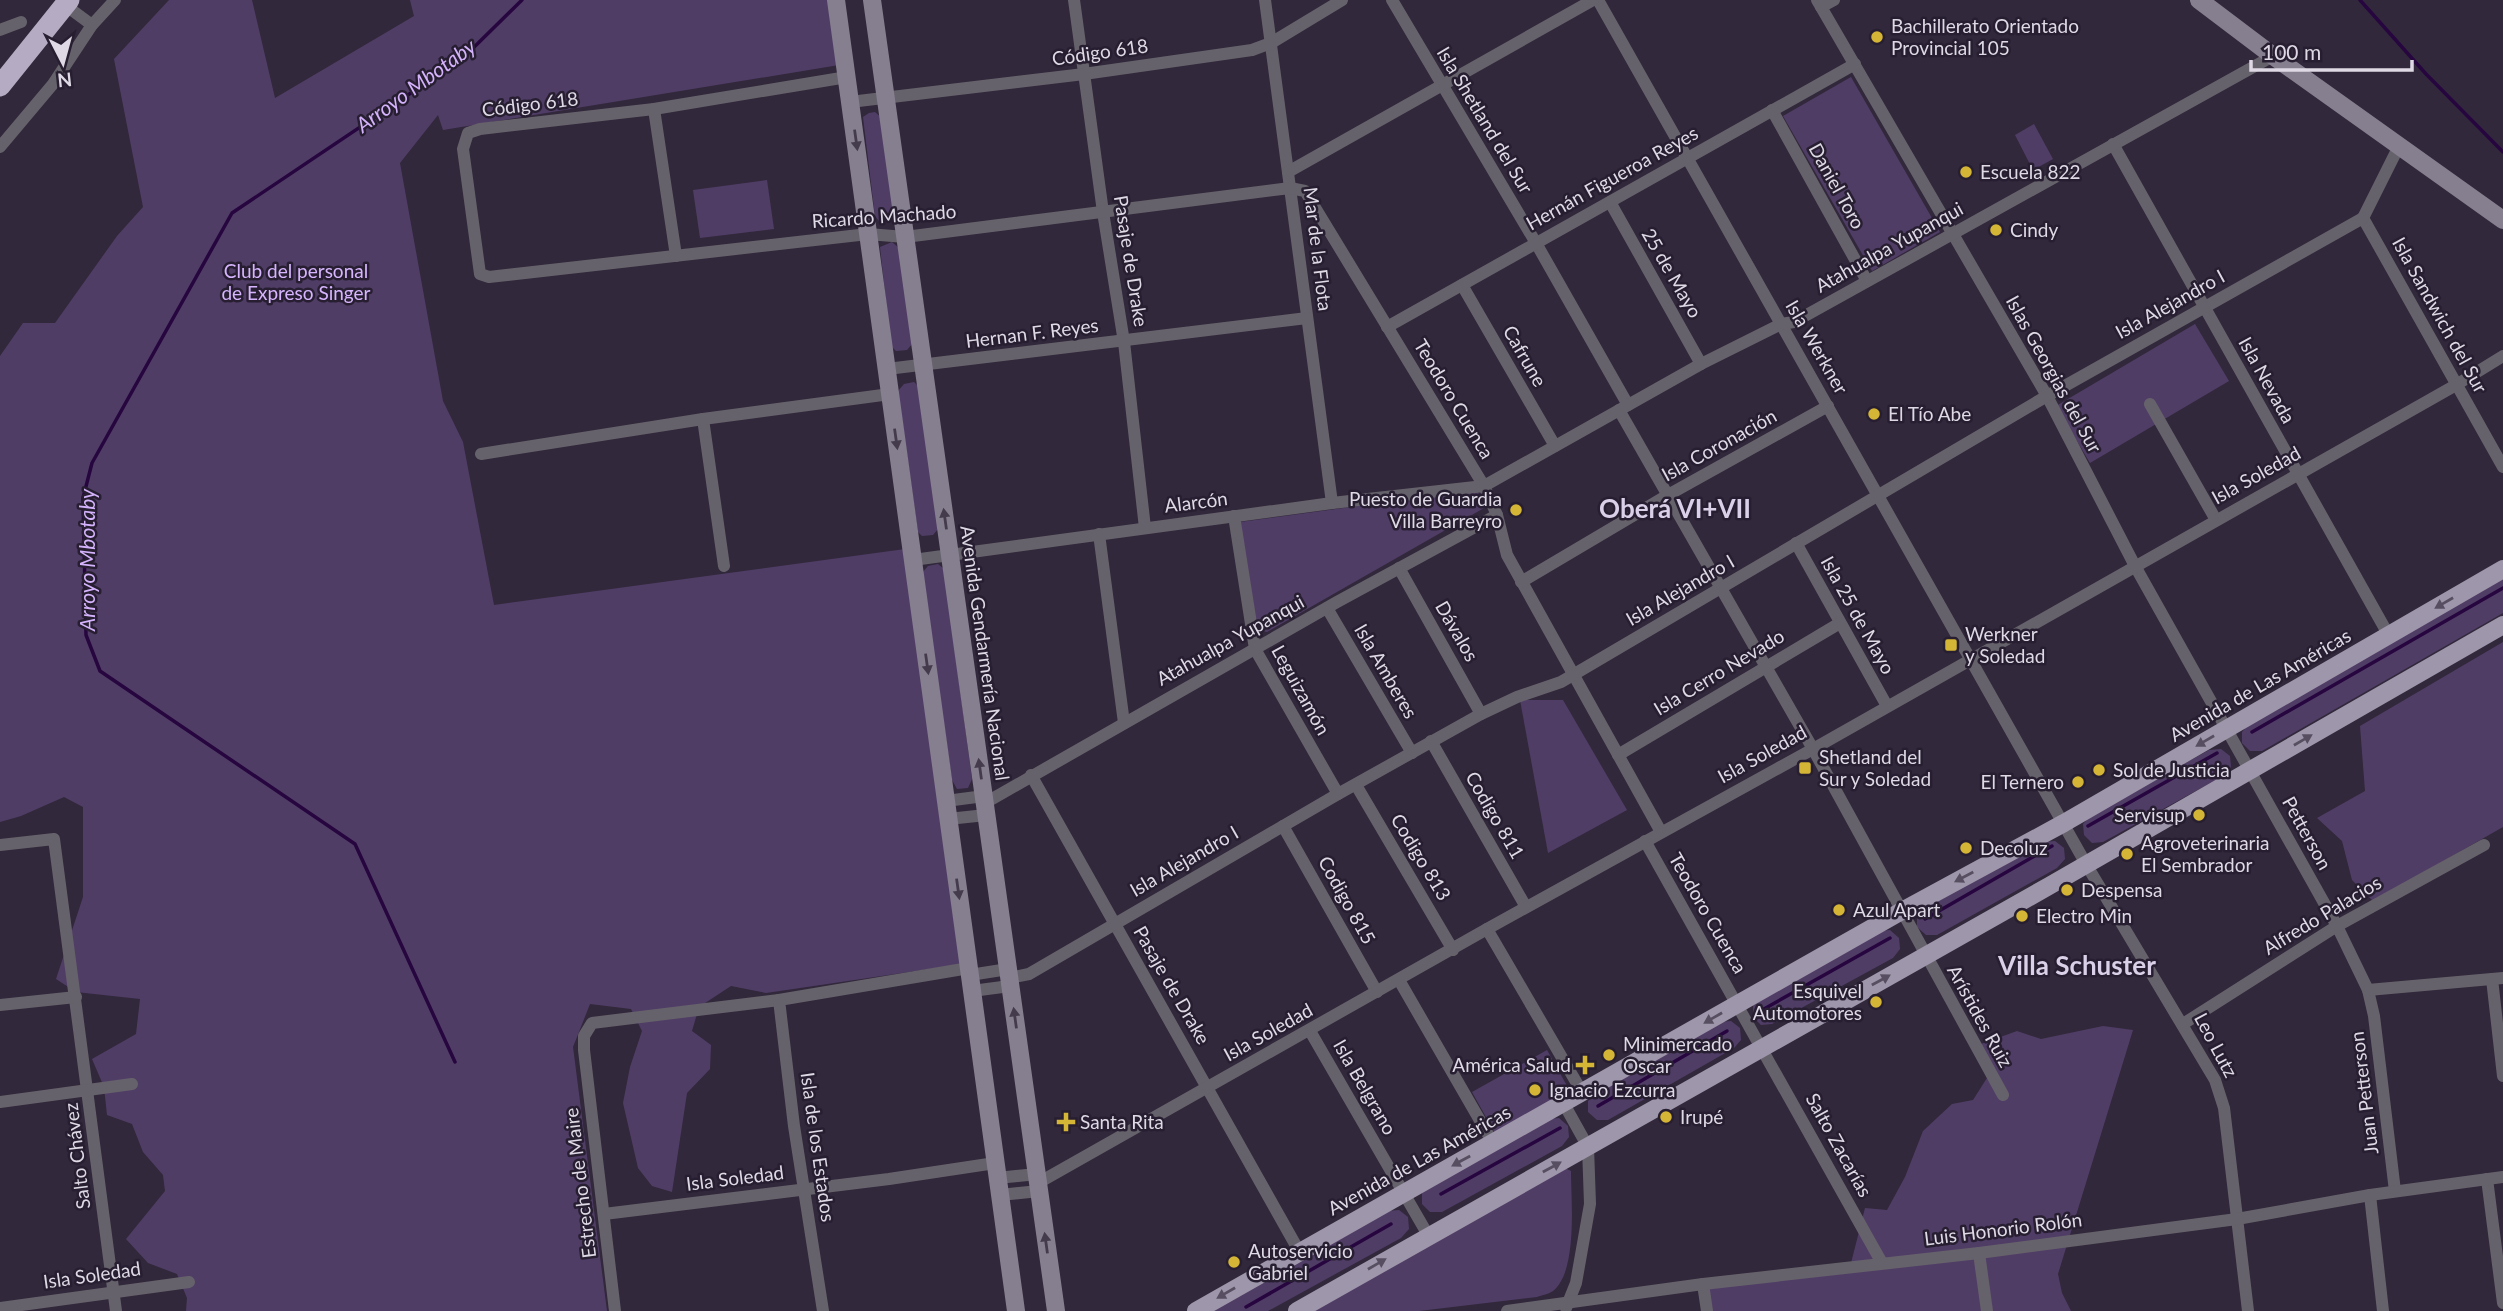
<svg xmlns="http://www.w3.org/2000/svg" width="2503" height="1311" viewBox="0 0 2503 1311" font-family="Lato,sans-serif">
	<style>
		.green { fill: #503d66 }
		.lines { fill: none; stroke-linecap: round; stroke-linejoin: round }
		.stream { stroke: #270640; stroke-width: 3.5 }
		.street { stroke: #66626b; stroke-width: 12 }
		.secondary { stroke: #867f8f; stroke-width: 18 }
		.primary { stroke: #9e96aa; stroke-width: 18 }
		.highway { stroke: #b5abc2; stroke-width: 21 }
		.oneway { fill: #443c4d }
		.oneway2 { fill: #574f61 }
		.poi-dot { fill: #d5b535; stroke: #271f31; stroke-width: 2.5 }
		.labels { text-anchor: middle; stroke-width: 5; stroke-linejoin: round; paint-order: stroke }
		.poi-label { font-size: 19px; fill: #ded9e5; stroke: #271f31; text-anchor: start }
		.street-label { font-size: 19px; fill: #ded9e5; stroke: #271f31 }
		.park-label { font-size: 19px; fill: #d6b5fe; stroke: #271f31 }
		.water-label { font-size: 21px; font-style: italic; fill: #d4b3fc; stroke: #271f31 }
		.district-label { font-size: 26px; font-weight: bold; fill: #dad0e8; stroke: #271f31 }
	</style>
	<rect width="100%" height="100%" fill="#31283b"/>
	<g class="green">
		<polygon points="169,0 252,0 275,98 414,16 410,0 829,0 839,65 443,130 438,115 400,163 443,401 463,442 494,605 905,549 970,963 766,993 731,986 699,1007 692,1031 711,1045 710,1069 687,1093 672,1192 652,1186 638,1168 623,1103 630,1067 642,1031 631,1009 590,1004 573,1047 607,1311 186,1311 187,1298 177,1274 148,1263 126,1239 165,1191 163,1175 143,1152 132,1124 107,1115 104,1087 92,1059 136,1034 140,999 76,992 56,979 83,897 83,807 64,797 21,816 0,822 0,356 23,323 55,323 117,236 143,207 114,59"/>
		<polygon points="1851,77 1940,232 1872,271 1783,116"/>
		<polygon points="875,112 883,119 895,214 890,220 879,221 875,216 863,117 869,113"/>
		<polygon points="2034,124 2053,159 2033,170 2015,135"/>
		<polygon points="767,180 774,229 700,238 693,190"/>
		<polygon points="892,242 900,249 912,344 907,350 896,351 891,346 880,247"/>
		<polygon points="2195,324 2229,381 2090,463 2056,406"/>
		<polygon points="914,382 919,387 938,529 933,535 922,536 918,532 898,391 904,384"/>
		<polygon points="1477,490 1484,508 1267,632 1254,629 1240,522"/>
		<polygon points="938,564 944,569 972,779 968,788 957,789 952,780 922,573 928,566"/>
		<polygon points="2503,578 2503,613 2262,751 2250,751 2242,743 2242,732 2249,724"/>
		<polygon points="2503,642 2503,827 2373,901 2352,880 2342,841 2317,818 2365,791 2360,726"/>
		<polygon points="1520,700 1563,700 1627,810 1548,853"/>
		<polygon points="2221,749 2230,756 2231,767 2223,776 2103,842 2092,843 2084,835 2083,824 2091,815 2209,750"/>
		<polygon points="2055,841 2064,848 2065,859 2057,868 1937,935 1926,935 1917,927 1917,915 1925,907 2043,842"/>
		<polygon points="1890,930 1899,938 1900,949 1893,958 1772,1024 1761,1025 1753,1017 1753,1005 1879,931"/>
		<polygon points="1731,1021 1740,1028 1741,1040 1734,1048 1608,1120 1597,1120 1588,1112 1588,1101 1596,1093 1720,1022"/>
		<polygon points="2103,1026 2133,1030 2058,1274 2062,1293 2071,1311 1712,1311 1708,1285 1851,1263 1865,1208 1887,1210 1905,1177 1923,1131 1952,1104 1973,1100 1987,1078 1981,1044 2017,1031 2041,1039"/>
		<polygon points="1547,1050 1571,1093 1496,1135 1472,1092"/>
		<polygon points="1559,1118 1568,1126 1569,1137 1562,1146 1442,1212 1430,1212 1422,1204 1422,1193 1430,1185 1548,1119"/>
		<path d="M1565,1168L1571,1171C1571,1201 1578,1271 1553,1291C1549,1294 1542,1295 1537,1297L1419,1311H1307Z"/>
		<polygon points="1399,1210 1408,1217 1409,1229 1401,1238 1268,1311 1213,1311 1225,1301 1387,1211"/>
	</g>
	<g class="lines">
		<g class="stream">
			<polyline points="2360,0 2426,74 2503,152"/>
			<polyline points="2252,732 2503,588"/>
			<polyline points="2088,826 2217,753"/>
			<polyline points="1925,919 2052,846"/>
			<polyline points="1764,1009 1890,938"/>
			<polyline points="455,1062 355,844 100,671 86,635 83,498 92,463 232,213 463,58 522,0"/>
			<polyline points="1598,1106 1727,1031"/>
			<polyline points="1441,1194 1560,1128"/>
			<polyline points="1246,1307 1391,1224"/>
		</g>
		<g class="street">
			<polyline points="1074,0 1103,212 1124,342 1145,528"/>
			<polyline points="1265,0 1332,503"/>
			<polyline points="1392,0 1536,243 1628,405"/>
			<polyline points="1598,0 2086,864 2215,1080 2224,1108 2248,1311"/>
			<polyline points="1817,0 2047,396 2135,566 2337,926 2368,990 2374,1016 2395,1191"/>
			<polyline points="65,5 92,25"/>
			<polyline points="1821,7 1834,0"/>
			<polyline points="0,30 21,22"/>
			<polyline points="847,77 654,109 480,129 468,133 463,149 480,274 489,277 868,234 905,237 1290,188 1305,191 1484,486 1497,515 1507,555 1661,832"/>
			<polyline points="850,102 1084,74 1252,50 1271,43 1342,0"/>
			<polyline points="654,109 676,256"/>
			<polyline points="1772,110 1867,281"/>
			<polyline points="2113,144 2388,634"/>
			<polyline points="0,147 53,84 92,25 115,0"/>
			<polyline points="1288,172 1593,0"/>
			<polyline points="1610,202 1701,364"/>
			<polyline points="2363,218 2503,467"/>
			<polyline points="2363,218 2399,146"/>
			<polyline points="1462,285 1555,446"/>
			<polyline points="1387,327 1855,64"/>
			<polyline points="887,369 1307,318"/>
			<polyline points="2150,404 2216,520"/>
			<polyline points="1619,410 1813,749 2003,1095"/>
			<polyline points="703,419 724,566"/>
			<polyline points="481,454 703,419 890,394"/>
			<polyline points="1234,516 1255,649 1338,794"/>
			<polyline points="1099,534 1124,723"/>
			<polyline points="1796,543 1887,706"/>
			<polyline points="913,560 1332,503 1484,486 1701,364 1781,324 1794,322 2273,56"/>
			<polyline points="1399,568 1481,714"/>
			<polyline points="1521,582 1668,495 1828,406"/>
			<polyline points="1327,608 1412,753"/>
			<polyline points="1431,741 1526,907"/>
			<polyline points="1618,755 1840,623"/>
			<polyline points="1031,775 1299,1251"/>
			<polyline points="1356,785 1453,950"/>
			<polyline points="946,801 984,796"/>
			<polyline points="985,803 1337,602 1497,515"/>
			<polyline points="948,819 986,815"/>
			<polyline points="1283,826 1377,992"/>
			<polyline points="1645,841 1882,1263"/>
			<polyline points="0,845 54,839 116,1311"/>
			<polyline points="1487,929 1582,1092"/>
			<polyline points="970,975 1008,969"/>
			<polyline points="1009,978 1029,974 1338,794 1481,714 1517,697 1561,682 2047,396 2363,218"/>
			<polyline points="2492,979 2503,1076"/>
			<polyline points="1399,980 1493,1143"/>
			<polyline points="2368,990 2503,978"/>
			<polyline points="972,991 1010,986"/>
			<polyline points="0,1005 76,997"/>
			<polyline points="2183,1024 2337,926 2484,845"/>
			<polyline points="1310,1031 1428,1235"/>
			<polyline points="0,1102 132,1084"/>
			<polyline points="1564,1104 1588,1147 1590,1204 1576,1283 1566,1308"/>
			<polyline points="997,1178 1037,1174"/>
			<polyline points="2487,1179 2503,1303"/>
			<polyline points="1038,1183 1487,929 1813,749 2456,385 2503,356"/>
			<polyline points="1000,1195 1039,1191"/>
			<polyline points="2370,1195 2383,1311"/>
			<polyline points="604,1214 889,1179 995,1163"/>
			<polyline points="1979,1253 1987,1311"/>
			<polyline points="1703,1284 1707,1311"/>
			<polyline points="0,1308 189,1282"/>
			<polyline points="615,1311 584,1050 584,1036 592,1023 779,1000"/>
			<polyline points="823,1311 794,1126 779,1000 969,968"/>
			<polyline points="1507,1311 1703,1284 1979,1253 2237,1219 2370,1195 2503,1177"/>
		</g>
		<g class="secondary">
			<polyline points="836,0 1016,1311"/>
			<polyline points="872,0 1056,1311"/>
			<polyline points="2199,0 2273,56 2503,220"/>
		</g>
		<g class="primary">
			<polyline points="1196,1311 1900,912 2064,823 2503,569"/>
			<polyline points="1297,1311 2049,886 2503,625"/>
		</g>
		<polyline class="highway" points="0,86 69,0"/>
	</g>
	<defs><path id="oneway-solid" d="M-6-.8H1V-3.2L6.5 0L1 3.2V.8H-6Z" transform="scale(1.75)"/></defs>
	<g class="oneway">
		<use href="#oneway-solid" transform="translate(856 140) rotate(82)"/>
		<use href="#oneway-solid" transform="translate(896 439) rotate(82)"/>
		<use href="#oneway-solid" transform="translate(945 519) rotate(-98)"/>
		<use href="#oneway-solid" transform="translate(927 664) rotate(82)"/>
		<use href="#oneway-solid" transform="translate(980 769) rotate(-98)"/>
		<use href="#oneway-solid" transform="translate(958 889) rotate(82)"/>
		<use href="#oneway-solid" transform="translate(1015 1018) rotate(-98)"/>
		<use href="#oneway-solid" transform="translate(1046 1243) rotate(-98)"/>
	</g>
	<g class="oneway2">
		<use href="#oneway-solid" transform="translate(2444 603) rotate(150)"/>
		<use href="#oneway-solid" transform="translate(2303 740) rotate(-30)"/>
		<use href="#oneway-solid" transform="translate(2205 741) rotate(150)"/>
		<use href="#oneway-solid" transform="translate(1964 877) rotate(152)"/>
		<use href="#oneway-solid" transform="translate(1881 980) rotate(-29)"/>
		<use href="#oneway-solid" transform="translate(1713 1018) rotate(150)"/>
		<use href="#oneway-solid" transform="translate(1461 1161) rotate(151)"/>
		<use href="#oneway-solid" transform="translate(1552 1167) rotate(-29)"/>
		<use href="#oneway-solid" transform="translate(1377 1264) rotate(-30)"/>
		<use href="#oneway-solid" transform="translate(1226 1293) rotate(150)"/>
	</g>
	<g class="poi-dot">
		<circle cx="1877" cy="37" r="7"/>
		<circle cx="1966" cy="172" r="7"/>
		<circle cx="1996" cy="230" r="7"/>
		<circle cx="1874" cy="414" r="7"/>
		<circle cx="1516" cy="510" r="7"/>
		<rect x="1944" y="638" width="14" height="14" rx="3.5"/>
		<rect x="1798" y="761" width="14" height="14" rx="3.5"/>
		<circle cx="2099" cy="770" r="7"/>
		<circle cx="2078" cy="782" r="7"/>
		<circle cx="2199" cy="815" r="7"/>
		<circle cx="1966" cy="848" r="7"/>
		<circle cx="2127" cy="854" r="7"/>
		<circle cx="2067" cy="890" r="7"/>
		<circle cx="1839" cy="910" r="7"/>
		<circle cx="2022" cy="916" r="7"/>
		<circle cx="1876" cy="1002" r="7"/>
		<circle cx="1609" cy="1055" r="7"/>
		<path d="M1581.5 1054.5h7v7h7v7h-7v7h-7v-7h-7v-7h7z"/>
		<circle cx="1535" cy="1090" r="7"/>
		<circle cx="1666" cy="1117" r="7"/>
		<path d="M1062.5 1111.5h7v7h7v7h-7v7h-7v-7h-7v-7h7z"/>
		<circle cx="1234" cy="1262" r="7"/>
	</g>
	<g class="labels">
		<g class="poi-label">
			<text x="1891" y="33">Bachillerato Orientado<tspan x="1891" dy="22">Provincial 105</tspan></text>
			<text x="1980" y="179">Escuela 822</text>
			<text x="2010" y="237">Cindy</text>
			<text x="1888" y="421">El Tío Abe</text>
			<text x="1502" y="506" text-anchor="end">Puesto de Guardia<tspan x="1502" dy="22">Villa Barreyro</tspan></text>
			<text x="1965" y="641">Werkner<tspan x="1965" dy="22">y Soledad</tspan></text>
			<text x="1819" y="764">Shetland del<tspan x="1819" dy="22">Sur y Soledad</tspan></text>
			<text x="2113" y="777">Sol de Justicia</text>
			<text x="2064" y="789" text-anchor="end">El Ternero</text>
			<text x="2185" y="822" text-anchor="end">Servisup</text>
			<text x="2141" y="850">Agroveterinaria<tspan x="2141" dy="22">El Sembrador</tspan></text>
			<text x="1980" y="855">Decoluz</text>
			<text x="2081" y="897">Despensa</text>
			<text x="1853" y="917">Azul Apart</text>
			<text x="2036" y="923">Electro Min</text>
			<text x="1862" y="998" text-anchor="end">Esquivel<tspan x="1862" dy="22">Automotores</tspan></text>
			<text x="1623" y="1051">Minimercado<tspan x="1623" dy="22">Oscar</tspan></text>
			<text x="1571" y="1072" text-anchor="end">América Salud</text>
			<text x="1549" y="1097">Ignacio Ezcurra</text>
			<text x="1680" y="1124">Irupé</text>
			<text x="1080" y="1129">Santa Rita</text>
			<text x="1248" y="1258">Autoservicio<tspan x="1248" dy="22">Gabriel</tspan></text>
		</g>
		<g class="street-label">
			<text transform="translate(1100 52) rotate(-8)" y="7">Código 618</text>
			<text transform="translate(530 104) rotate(-7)" y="7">Código 618</text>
			<text transform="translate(1485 120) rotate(59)" y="7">Isla Shetland del Sur</text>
			<text transform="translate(1612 178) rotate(-29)" y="7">Hernán Figueroa Reyes</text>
			<text transform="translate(1837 186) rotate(61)" y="7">Daniel Toro</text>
			<text transform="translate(884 216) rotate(-4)" y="7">Ricardo Machado</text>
			<text transform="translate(1889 247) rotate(-29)" y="7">Atahualpa Yupanqui</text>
			<text transform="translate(1318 249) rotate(83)" y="7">Mar de la Flota</text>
			<text transform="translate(1131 261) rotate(81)" y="7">Pasaje de Drake</text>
			<text transform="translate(1672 273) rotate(60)" y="7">25 de Mayo</text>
			<text transform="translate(2170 304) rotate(-29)" y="7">Isla Alejandro I</text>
			<text transform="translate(2440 315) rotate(61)" y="7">Isla Sandwich del Sur</text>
			<text transform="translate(1032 333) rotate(-7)" y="7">Hernan F. Reyes</text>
			<text transform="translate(1817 347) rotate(60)" y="7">Isla Werkner</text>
			<text transform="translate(1525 356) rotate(60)" y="7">Cafrune</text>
			<text transform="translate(2054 374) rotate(61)" y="7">Islas Georgias del Sur</text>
			<text transform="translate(2267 380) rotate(61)" y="7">Isla Nevada</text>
			<text transform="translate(1454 399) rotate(59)" y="7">Teodoro Cuenca</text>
			<text transform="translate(1719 445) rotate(-29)" y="7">Isla Coronación</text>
			<text transform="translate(2256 475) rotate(-29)" y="7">Isla Soledad</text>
			<text transform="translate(1196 502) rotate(-7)" y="7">Alarcón</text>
			<text transform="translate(1680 590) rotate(-30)" y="7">Isla Alejandro I</text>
			<text transform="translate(1858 615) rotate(61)" y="7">Isla 25 de Mayo</text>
			<text transform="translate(1457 631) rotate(60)" y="7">Dávalos</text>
			<text transform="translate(1230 640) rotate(-29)" y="7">Atahualpa Yupanqui</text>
			<text transform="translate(985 653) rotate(82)" y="7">Avenida Gendarmería Nacional</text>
			<text transform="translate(1386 671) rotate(60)" y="7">Isla Amberes</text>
			<text transform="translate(1719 672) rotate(-31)" y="7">Isla Cerro Nevado</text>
			<text transform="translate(2260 685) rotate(-30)" y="7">Avenida de Las Américas</text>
			<text transform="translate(1301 690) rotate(61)" y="7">Leguizamón</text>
			<text transform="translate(1762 754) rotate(-29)" y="7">Isla Soledad</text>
			<text transform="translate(1495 815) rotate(60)" y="7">Codigo 811</text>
			<text transform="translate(2307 833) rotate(61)" y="7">Petterson</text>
			<text transform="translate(1421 857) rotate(59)" y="7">Codigo 813</text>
			<text transform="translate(1184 861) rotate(-30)" y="7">Isla Alejandro I</text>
			<text transform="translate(1347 900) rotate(61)" y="7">Codigo 815</text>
			<text transform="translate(1708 913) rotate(60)" y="7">Teodoro Cuenca</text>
			<text transform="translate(2322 915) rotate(-31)" y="7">Alfredo Palacios</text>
			<text transform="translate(1172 985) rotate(60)" y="7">Pasaje de Drake</text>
			<text transform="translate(1980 1016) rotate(61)" y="7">Arístides Ruiz</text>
			<text transform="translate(1268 1032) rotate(-29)" y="7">Isla Soledad</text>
			<text transform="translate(2216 1045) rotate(62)" y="7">Leo Lutz</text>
			<text transform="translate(1365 1087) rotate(60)" y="7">Isla Belgrano</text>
			<text transform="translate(2364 1093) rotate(-97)" y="7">Juan Petterson</text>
			<text transform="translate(1839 1145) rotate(61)" y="7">Salto Zacarías</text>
			<text transform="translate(818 1147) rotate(82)" y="7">Isla de los Estados</text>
			<text transform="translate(77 1156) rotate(-97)" y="7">Salto Chávez</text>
			<text transform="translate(1419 1160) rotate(-29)" y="7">Avenida de Las Américas</text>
			<text transform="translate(735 1178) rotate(-7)" y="7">Isla Soledad</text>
			<text transform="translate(580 1183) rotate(-97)" y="7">Estrecho de Maire</text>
			<text transform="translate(2003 1229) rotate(-7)" y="7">Luis Honorio Rolón</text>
			<text transform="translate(92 1275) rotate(-8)" y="7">Isla Soledad</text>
		</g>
		<g class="park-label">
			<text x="296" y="278">Club del personal<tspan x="296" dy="22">de Expreso Singer</tspan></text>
		</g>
		<g class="water-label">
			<text transform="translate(416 86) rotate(-36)" y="7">Arroyo Mbotaby</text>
			<text transform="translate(88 560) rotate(-90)" y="7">Arroyo Mbotaby</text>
		</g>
		<g class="district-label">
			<text x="1675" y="518">Oberá VI+VII</text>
			<text x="2077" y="975">Villa Schuster</text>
		</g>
	</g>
	<g transform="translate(63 63) rotate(174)" stroke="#271f31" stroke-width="5" paint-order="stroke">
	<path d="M0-5L12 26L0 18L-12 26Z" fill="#ded9e5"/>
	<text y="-10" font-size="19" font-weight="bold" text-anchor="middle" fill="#ded9e5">N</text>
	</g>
	<path d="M2251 60v10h161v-10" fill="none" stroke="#ded9e5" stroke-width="3.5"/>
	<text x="2262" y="60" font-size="21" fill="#ded9e5" stroke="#271f31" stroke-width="5" paint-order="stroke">100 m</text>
</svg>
